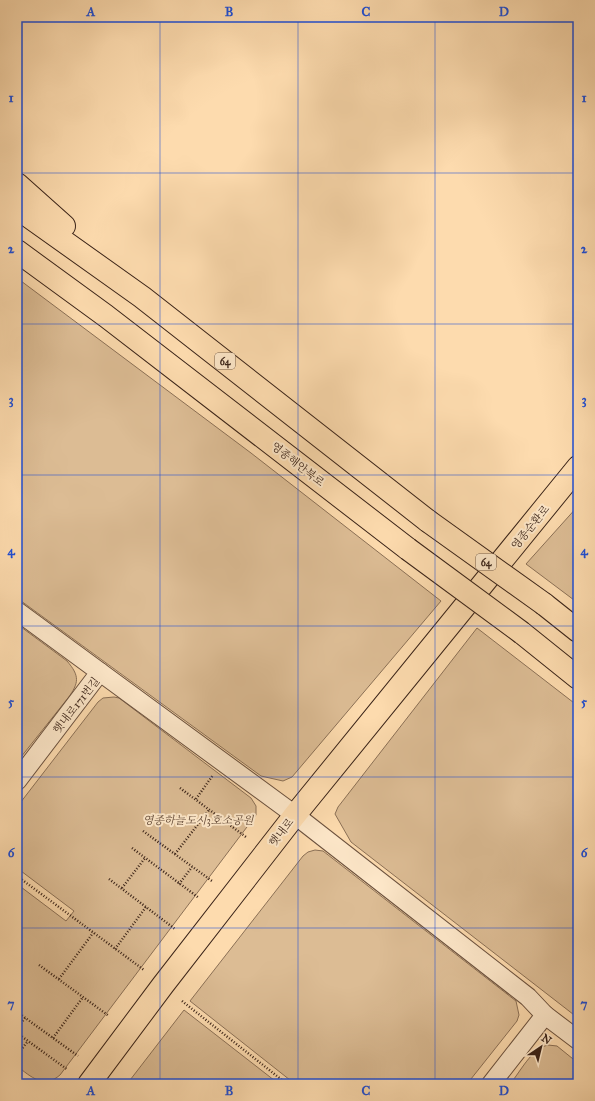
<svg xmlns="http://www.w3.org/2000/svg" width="595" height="1101" viewBox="0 0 595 1101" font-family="'IM FELL Great Primer','Noto Serif KR',serif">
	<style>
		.green { fill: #dcbc94; stroke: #8b7056 }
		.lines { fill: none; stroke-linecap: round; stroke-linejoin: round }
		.minor-casing { stroke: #6b513e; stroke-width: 20 }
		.major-casing { stroke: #3a2318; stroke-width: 24 }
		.highway-casing { stroke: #3a2318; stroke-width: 24 }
		.path { stroke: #3a2318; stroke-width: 2.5; stroke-dasharray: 1 2; stroke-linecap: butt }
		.minor { stroke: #fee8ca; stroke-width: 18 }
		.major { stroke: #fddbae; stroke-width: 22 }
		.highway { stroke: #fddbae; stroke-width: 22 }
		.highway-bridge-casing { stroke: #3a2318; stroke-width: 24; stroke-linecap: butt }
		.highway-bridge { stroke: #fddbae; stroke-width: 22 }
		.grid { fill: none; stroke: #1d4ed8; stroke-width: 1; stroke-opacity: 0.55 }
		.labels { text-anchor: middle; stroke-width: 4; stroke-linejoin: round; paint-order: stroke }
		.shield { fill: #fee8ca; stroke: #755e4d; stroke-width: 1 }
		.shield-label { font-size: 10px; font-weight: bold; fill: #3a2318 }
		.street-label { font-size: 11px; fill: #3a2318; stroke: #fee8ca }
		.park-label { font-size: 11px; font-style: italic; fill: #624937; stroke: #fee8ca }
		.neatline { fill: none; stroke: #1d4ed8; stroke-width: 1.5 }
		.grid-label { font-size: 13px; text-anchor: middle; font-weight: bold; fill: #1d4ed8 }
	</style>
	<rect width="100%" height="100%" fill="#fddbae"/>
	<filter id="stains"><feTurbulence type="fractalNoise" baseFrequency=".005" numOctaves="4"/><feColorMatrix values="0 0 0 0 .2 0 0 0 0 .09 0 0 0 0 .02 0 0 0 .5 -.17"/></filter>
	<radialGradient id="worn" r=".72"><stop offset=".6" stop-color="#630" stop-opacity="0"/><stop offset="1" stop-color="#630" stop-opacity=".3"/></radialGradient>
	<g class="green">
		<polygon points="17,278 251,453 441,601 292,777 283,781 261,776 17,598"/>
		<polygon points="578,506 578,603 526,564"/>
		<path d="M17,624L67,661C80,676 79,683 68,698L17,762Z"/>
		<polygon points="477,628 578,706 578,1018 351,842 335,814 338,807"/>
		<path d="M114,697L119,698L251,798L256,806V815L60,1075C44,1089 31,1077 17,1066V884L66,921L74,911L17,868V807L98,702L103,698Z"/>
		<polygon points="315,850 323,851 516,1001 519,1015 517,1021 467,1084 295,1084 190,1001 303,856 308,852"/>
		<polygon points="184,1010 279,1084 127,1084"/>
		<path d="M548,1045L557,1046L578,1063V1084H510C521,1071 531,1049 548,1045Z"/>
	</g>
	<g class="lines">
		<defs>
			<g id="minor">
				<polyline points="17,611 100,672 17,781"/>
				<polyline points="100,672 295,815 528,997 545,1015"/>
				<polyline points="491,1084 545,1015 578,1040"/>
			</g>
			<polyline id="major" points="89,1084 163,985 295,815 578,467"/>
			<g id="highway">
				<polyline points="17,184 64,226"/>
				<polyline points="17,208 142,297 428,521"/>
				<polyline points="17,251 106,316 408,549"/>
				<polyline points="544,604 578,631"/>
				<polyline points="522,633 578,678"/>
			</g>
		</defs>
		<use href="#minor" class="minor-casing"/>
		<use href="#major" class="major-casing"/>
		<use href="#highway" class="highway-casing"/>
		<g class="path">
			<polyline points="180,788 246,837"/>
			<polyline points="196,799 213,775"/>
			<polyline points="143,831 212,881"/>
			<polyline points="132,848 199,898"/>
			<polyline points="175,854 209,810"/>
			<polyline points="17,876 144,970"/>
			<polyline points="109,879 175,929"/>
			<polyline points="179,884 192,867"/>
			<polyline points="122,888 145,858"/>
			<polyline points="115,949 146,907"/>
			<polyline points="39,965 109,1016"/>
			<polyline points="59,979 93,933"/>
			<polyline points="182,1001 287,1084"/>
			<polyline points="17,1012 78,1056"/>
			<polyline points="17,1028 25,1018"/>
			<polyline points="17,1033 68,1070"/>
			<polyline points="53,1038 83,997"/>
			<polyline points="17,1055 28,1041"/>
		</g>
		<use href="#minor" class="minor"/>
		<use href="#major" class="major"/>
		<use href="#highway" class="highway"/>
		<defs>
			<g id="highway-bridge">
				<polyline points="428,521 544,604"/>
				<polyline points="408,549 522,633"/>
			</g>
		</defs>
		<use href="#highway-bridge" class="highway-bridge-casing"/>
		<use href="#highway-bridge" class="highway-bridge"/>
	</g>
	<path class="grid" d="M160,17V1084M298,17V1084M435,17V1084M17,173H578M17,324H578M17,475H578M17,626H578M17,777H578M17,928H578"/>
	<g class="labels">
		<g class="shield">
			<rect x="215" y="353" width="20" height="16" rx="3"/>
			<rect x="476" y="554" width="20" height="16" rx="3"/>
		</g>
		<g class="shield-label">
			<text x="225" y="365">64</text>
			<text x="486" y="566">64</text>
		</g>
		<g class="street-label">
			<text transform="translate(298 464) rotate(38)" y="4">영종해안북로</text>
			<text transform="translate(530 527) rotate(-51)" y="4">영종순환로</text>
			<text transform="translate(76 705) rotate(-52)" y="4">햇내로171번길</text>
			<text transform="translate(281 832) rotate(-52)" y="4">햇내로</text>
		</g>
		<g class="park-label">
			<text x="198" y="824">영종하늘도시3호소공원</text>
		</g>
	</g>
	<rect width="595" height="1101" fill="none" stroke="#fddbae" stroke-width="44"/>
	<g transform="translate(541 1047) rotate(35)" stroke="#fee8ca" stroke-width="3" paint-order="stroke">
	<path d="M0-3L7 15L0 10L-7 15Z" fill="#3a2318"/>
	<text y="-6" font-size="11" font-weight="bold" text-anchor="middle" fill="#3a2318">N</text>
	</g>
	<rect x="22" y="22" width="551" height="1057" class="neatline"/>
	<g class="grid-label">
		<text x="91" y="16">A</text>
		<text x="229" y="16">B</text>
		<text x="366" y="16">C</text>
		<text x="504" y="16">D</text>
		<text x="11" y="102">1</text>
		<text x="584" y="102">1</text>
		<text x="11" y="253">2</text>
		<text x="584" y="253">2</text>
		<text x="11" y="404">3</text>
		<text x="584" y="404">3</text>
		<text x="11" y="555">4</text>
		<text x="584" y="555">4</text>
		<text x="11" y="706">5</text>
		<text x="584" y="706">5</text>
		<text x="11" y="857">6</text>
		<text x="584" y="857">6</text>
		<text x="11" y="1008">7</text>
		<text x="584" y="1008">7</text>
		<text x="91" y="1095">A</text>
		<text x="229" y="1095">B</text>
		<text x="366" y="1095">C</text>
		<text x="504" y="1095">D</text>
	</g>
	<rect width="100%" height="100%" filter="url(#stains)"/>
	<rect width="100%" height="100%" fill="url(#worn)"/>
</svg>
